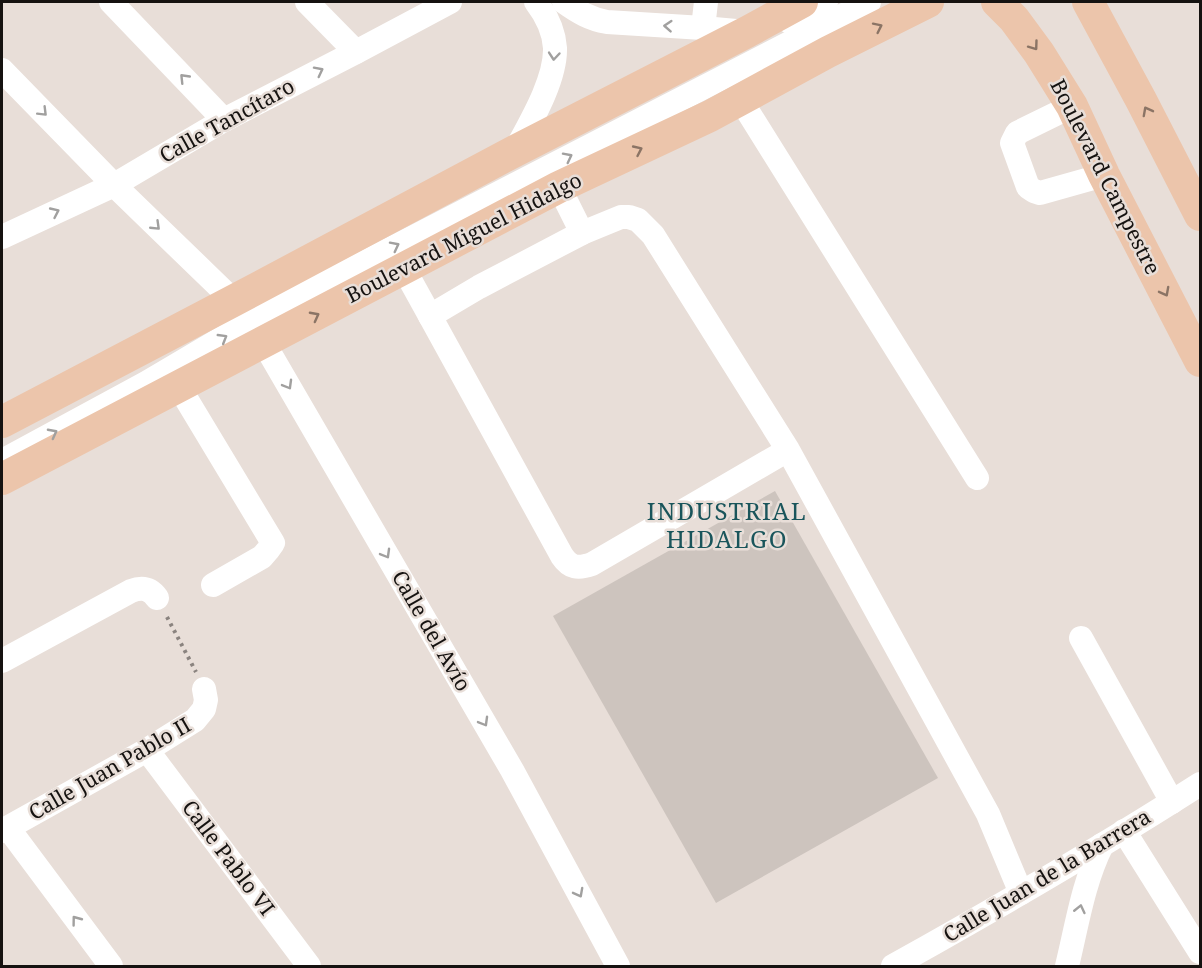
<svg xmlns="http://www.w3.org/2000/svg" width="1202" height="968" viewBox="0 0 1202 968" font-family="'Noto Serif',serif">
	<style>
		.building { fill: #cdc4be }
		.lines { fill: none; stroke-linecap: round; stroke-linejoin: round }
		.path { stroke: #8a837f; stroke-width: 4; stroke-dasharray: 3 4.5; stroke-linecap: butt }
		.minor { stroke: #fff; stroke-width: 24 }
		.major { stroke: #ecc5ab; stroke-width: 32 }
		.oneway { stroke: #a1a09f }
		.oneway2 { stroke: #8b7465 }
		.labels { text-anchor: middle; stroke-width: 5; stroke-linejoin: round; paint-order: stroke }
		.street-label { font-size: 21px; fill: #151210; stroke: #e8ded8 }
		.quarter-label { font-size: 24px; letter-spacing: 1.5px; fill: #1a555b; stroke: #e8ded8 }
	</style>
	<rect width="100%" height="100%" fill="#e8ded8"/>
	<polygon class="building" points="775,491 938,778 716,903 553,616"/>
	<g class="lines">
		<polyline class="path" points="167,617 196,672"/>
		<g class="minor">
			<polyline points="111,2 224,120"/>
			<polyline points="307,2 356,52"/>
			<path d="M564,2C578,12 590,19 607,22L703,28L747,32"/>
			<polyline points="788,21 826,2"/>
			<polyline points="703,28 706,2"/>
			<polyline points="2,70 114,185 240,307 251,321 512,770 618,966"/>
			<polyline points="740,99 977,478"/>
			<polyline points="1072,106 1017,133 1012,143 1028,187 1034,191 1040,193 1104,175"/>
			<path d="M515,151C530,123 556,80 555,48C554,31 546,15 536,2"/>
			<polyline points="559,187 582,233"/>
			<polyline points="2,237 114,185 224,120 356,52 450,2"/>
			<polyline points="404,269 430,316"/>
			<polyline points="179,387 273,543 268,550 262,557 213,585"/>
			<path d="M788,450L592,564C578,569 570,568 562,556L430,316L479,287L582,233L621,217H629L638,220L653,235L788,450L988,814L1021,893"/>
			<polyline points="2,461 146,383 251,321 869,2"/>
			<polyline points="1081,638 1172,802"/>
			<path d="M2,661L131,591C142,587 150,588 157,598"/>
			<polyline points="147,750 309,966"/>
			<polyline points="8,828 111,966"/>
			<polyline points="2,831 147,750 195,720 204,709 206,700 204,689"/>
			<polyline points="1124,831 1200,952"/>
			<path d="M893,966C997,908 1100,848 1200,784"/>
			<path d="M1067,966C1077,925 1083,883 1102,845"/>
		</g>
		<g class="major">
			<polyline points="997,2 1014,19 1039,53 1072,106 1104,175 1200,361"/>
			<polyline points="1088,2 1141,100 1200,215"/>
			<polyline points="2,422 233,301 515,151 747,32 802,2"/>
			<polyline points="2,479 559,187 710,116 828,52 928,2"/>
		</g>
	</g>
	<defs><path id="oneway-chevron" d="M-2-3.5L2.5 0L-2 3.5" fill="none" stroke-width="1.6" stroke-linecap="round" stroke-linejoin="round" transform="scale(1.5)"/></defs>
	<g class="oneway">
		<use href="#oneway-chevron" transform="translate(668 26) rotate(-176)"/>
		<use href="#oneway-chevron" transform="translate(554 56) rotate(95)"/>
		<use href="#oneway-chevron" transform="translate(319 71) rotate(-27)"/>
		<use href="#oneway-chevron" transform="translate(184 78) rotate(-134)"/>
		<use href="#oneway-chevron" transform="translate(43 112) rotate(45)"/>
		<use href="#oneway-chevron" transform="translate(568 157) rotate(-27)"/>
		<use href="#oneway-chevron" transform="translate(55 212) rotate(-25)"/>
		<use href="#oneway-chevron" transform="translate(156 226) rotate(44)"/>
		<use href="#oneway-chevron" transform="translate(395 246) rotate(-27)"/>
		<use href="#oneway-chevron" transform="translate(223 338) rotate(-31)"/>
		<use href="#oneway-chevron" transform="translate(288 385) rotate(60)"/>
		<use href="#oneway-chevron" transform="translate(53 433) rotate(-28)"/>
		<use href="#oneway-chevron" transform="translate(386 554) rotate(60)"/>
		<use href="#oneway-chevron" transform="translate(484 722) rotate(60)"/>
		<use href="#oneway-chevron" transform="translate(579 893) rotate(62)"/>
		<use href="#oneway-chevron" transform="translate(1080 909) rotate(-77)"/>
		<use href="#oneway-chevron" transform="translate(76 920) rotate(-127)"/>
	</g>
	<g class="oneway2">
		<use href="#oneway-chevron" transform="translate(878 27) rotate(-26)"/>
		<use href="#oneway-chevron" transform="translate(1034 46) rotate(54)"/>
		<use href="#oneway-chevron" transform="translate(1147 111) rotate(-118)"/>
		<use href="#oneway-chevron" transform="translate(638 150) rotate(-25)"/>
		<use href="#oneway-chevron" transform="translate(1165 292) rotate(62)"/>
		<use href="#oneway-chevron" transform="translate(315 316) rotate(-28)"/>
	</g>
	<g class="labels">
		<g class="street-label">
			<text transform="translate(227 121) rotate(-29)" y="7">Calle Tancítaro</text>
			<text transform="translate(1105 177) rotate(63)" y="7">Boulevard Campestre</text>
			<text transform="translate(464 238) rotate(-27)" y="7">Boulevard Miguel Hidalgo</text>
			<text transform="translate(431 631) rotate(60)" y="7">Calle del Avío</text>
			<text transform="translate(110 769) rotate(-30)" y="7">Calle Juan Pablo II</text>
			<text transform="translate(228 858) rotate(53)" y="7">Calle Pablo VI</text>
			<text transform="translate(1047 876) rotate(-31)" y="7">Calle Juan de la Barrera</text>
		</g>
		<g class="quarter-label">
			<text x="727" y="520">INDUSTRIAL<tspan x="727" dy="28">HIDALGO</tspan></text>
		</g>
	</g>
	<rect width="1202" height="968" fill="none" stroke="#151210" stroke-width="6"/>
</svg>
